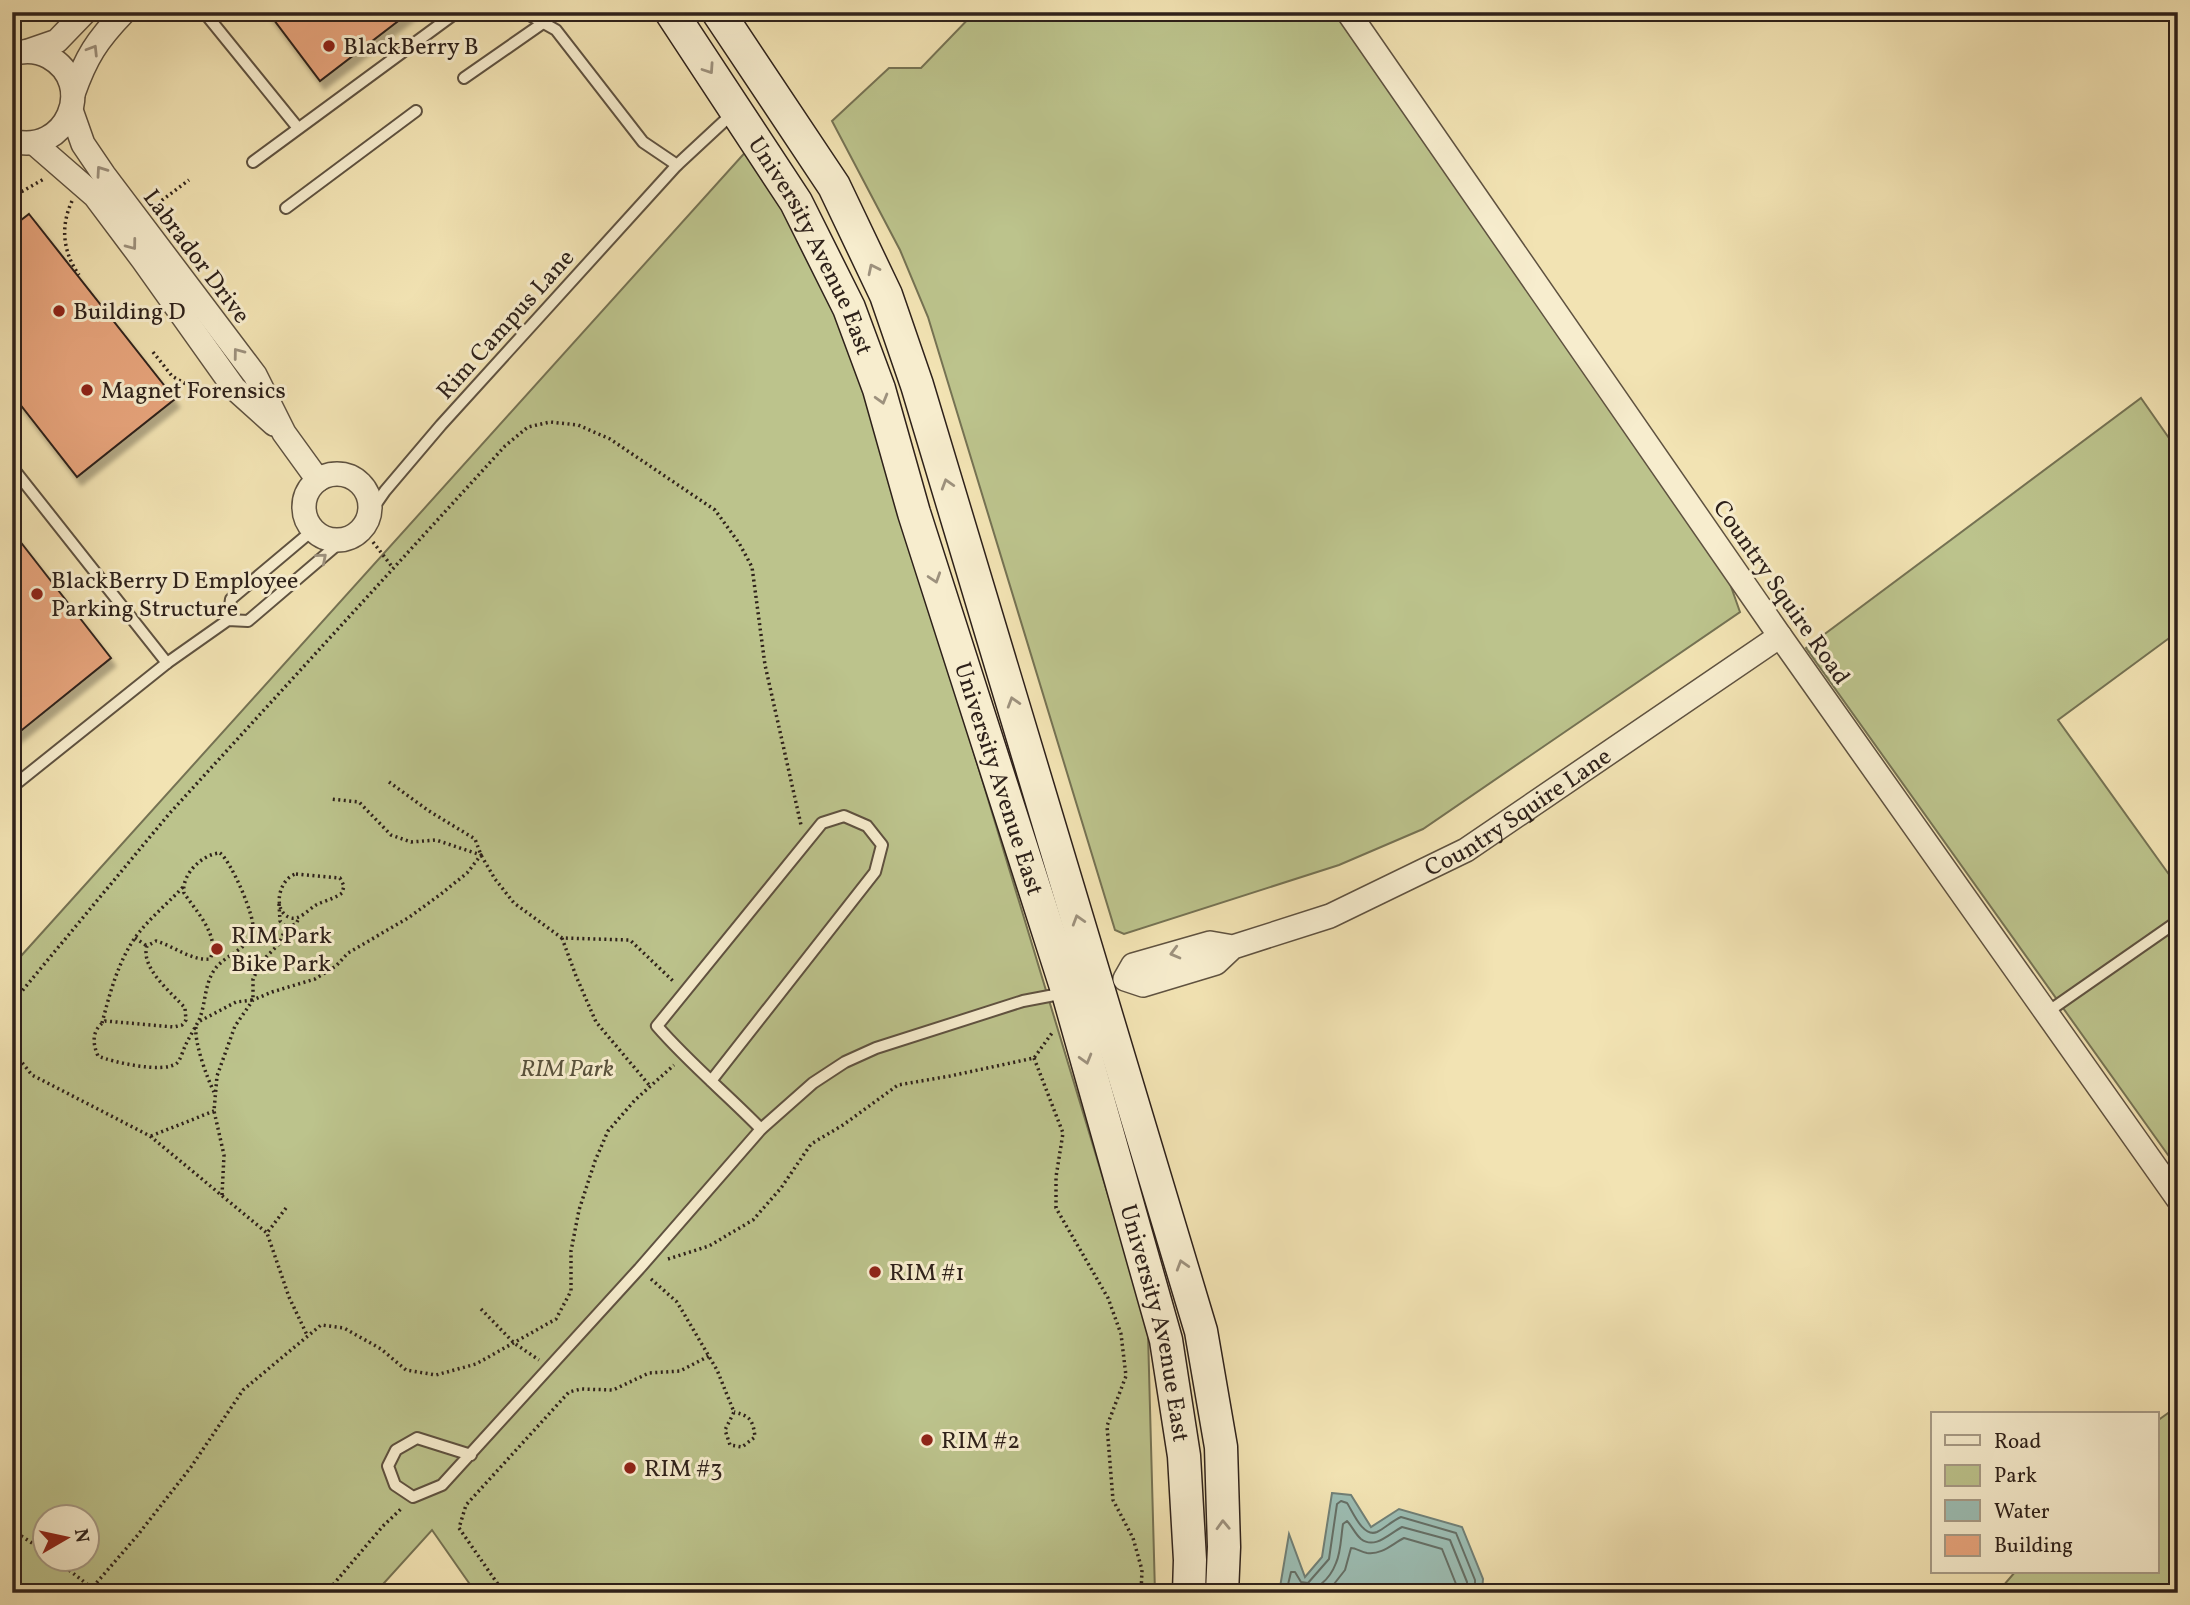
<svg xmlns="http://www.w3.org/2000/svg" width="2190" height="1605" viewBox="0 0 2190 1605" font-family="Vollkorn,serif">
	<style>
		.green { fill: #bcc38c; stroke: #757253; stroke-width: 2; fill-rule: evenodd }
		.water { fill: #9cbdb3; stroke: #707f76; stroke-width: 2 }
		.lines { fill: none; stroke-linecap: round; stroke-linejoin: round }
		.shore { stroke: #656f66; stroke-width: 2 }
		.building { fill: #e8a57d; stroke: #2e211a; stroke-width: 2; filter: url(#shadow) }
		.lane-casing { stroke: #5f5240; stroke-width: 14 }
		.street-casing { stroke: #5f5240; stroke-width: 26 }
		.secondary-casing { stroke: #2e211a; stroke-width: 35 }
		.path { stroke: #2e211a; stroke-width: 3.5; stroke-dasharray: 2 3.5; stroke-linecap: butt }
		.lane { stroke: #f7edce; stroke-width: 10 }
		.street { stroke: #f7edce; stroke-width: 23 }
		.secondary { stroke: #f7edce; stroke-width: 32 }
		.oneway { stroke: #9d917d }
		.poi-dot { fill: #8f2418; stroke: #f7edce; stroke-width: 2.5 }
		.labels { text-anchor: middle; stroke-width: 6; stroke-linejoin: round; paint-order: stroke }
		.poi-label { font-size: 24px; fill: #2e211a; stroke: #f7edce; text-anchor: start }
		.street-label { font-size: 24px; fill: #2e211a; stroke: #f7edce }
		.park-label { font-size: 24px; font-style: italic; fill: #59523c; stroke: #f7edce }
	</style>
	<defs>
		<filter id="shadow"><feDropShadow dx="4.5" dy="8" stdDeviation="2" flood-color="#0004"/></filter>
	</defs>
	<rect width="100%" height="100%" fill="#f2e3b3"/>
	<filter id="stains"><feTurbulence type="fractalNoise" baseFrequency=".00286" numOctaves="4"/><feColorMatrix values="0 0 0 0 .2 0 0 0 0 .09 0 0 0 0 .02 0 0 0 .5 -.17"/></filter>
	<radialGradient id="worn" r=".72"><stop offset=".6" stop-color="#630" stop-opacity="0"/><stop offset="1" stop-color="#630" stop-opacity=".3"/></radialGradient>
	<g class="green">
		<polygon points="975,12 1334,12 1729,581 1740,612 1423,829 1339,865 1124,934 1115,930 928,317 900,250 832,121 889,68 921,68"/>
		<path d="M750,147L811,252L861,380L1125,1251L1148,1334L1155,1593H476L432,1530L375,1593H12V966ZM46,1518H88V1560H46Z"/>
		<polygon points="2141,398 2178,451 2178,637 2172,636 2058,720 2178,887 2178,1169 1806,648"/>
		<polygon points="2178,1406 2178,1593 1997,1593 2015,1572 2157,1572 2157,1421"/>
	</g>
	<polygon class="water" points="1332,1493 1351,1495 1371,1527 1399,1509 1462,1527 1483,1579 1482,1593 1279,1593 1289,1534 1305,1577 1322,1557"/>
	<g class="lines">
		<g class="shore">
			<path d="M1286,1593L1291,1572H1295L1301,1582L1308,1583L1329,1559L1337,1504L1341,1501L1347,1503C1353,1512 1363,1538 1377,1532C1385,1528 1392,1521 1401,1517L1456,1533L1475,1580V1593"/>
			<path d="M1295,1593L1298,1591C1315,1594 1330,1579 1336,1563C1341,1552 1341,1536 1343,1524L1347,1521C1352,1526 1355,1534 1361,1539C1375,1550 1390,1533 1402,1527L1450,1540L1467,1582V1593"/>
			<path d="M1327,1593L1345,1570L1351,1548C1356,1548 1361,1552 1367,1553C1382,1555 1392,1544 1404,1538L1442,1549L1456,1584V1593"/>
		</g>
	</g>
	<g class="building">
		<polygon points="268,12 410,12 320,81"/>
		<polygon points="29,214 175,399 77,477 12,394 12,227"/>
		<polygon points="12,531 111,658 12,738"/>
	</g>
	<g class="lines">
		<defs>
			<g id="lane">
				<polyline points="204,12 298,128"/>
				<polyline points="524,12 556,30 643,142 677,165"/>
				<polyline points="464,78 543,23"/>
				<polyline points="253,162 457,12"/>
				<polyline points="286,208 416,111"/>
				<polyline points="12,467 167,663"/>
				<polyline points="369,514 385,491 441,425 677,165 733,113"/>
				<polyline points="228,620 231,599 313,530"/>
				<polyline points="12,787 167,663 228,620 248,621 344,539"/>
				<polyline points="2046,1013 2178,921"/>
				<path d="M711,1081L875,872L882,845L867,826L844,816L822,823L657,1026C689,1063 727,1094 761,1129"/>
				<polyline points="471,1455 417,1438 396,1450 388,1466 395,1485 413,1497 442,1485 639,1269 761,1129 813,1083 845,1062 876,1048 1023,1001 1065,993"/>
			</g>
			<g id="street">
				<polyline points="1348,12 1780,636 2178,1199"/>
				<polyline points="28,51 57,41 85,12"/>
				<path d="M12,54C25,50 38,51 49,57C97,84 66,156 12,141"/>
				<path d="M73,94C86,57 97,40 124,12"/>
				<polyline points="71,110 83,144 104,175 255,375 284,433 318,480"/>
				<polyline points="34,143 95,196 143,260 234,388 274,424"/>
				<circle cx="337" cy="507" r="33"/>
				<path id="s1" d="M1233,947L1210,943L1133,965L1125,979L1143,985L1216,963L1233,947L1330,916L1466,850L1780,636"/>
			</g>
			<g id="secondary">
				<path id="s2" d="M671,12L796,202L849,308L879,389L914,513L1068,993L1166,1340L1184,1456L1190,1560L1189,1593"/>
				<polyline points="718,12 834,186 886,295 917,385 1201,1331 1221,1447 1224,1547 1222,1593"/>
			</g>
		</defs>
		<use href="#lane" class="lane-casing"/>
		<use href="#street" class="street-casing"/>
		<use href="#secondary" class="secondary-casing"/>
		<g class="path">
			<polyline points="630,12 643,15"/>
			<polyline points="12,197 44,179"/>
			<path d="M72,201C60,227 63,252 79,275"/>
			<polyline points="153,207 189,180"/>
			<polyline points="153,352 172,376 193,388 213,393"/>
			<polyline points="373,542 393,568"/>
			<polyline points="389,782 429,811 475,839 481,855 495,879 514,903 562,938 630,940 673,981"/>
			<path d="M220,853C231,861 256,918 253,931C248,950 226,954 215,969C204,984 206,1004 199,1020C195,1028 190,1036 186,1044C183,1050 181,1059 177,1063C164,1074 112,1062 98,1056C92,1042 92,1030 105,1021L174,1027L182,1025L186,1020L185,1008C172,993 140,968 147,946L156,941C174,946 191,961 210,959C221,937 196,911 184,893C181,875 202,854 220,853Z"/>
			<path d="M296,874L340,878L344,886L342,893C334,899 324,901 316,905C308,910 300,920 291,918C271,912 279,878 296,874Z"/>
			<polyline points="279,904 280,921 286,927"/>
			<polyline points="135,938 147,946"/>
			<polyline points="562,938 576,976 596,1022 650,1086"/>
			<polyline points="12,1003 169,814 505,446 528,427 550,422 578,425 610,439 715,510 739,543 752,567 765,665 801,825"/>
			<polyline points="200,1021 236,1002 253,1000 253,979 262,961 279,944 286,927 296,924 299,918"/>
			<path d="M102,1023C110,993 118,961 137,935C150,918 168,903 183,887"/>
			<path d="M196,1027C194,1042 207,1078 214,1092"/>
			<polyline points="12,1050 32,1075 150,1136 267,1233"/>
			<polyline points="1034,1058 1063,1133 1056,1177 1056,1208 1108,1298 1121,1334 1126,1376 1107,1426 1113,1500 1133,1538 1142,1570 1141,1593"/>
			<polyline points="151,1136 214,1111"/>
			<polyline points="222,1195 224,1155 214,1111 217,1076 235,1026 253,1000 272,992 315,979 336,966 348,953 408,918 441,894 467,873 481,855 436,840 411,842 391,835 359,802 331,799"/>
			<polyline points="286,1208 267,1233 289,1297 307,1335"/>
			<polyline points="668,1259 709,1246 753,1220 781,1188 811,1144 843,1125 898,1085 950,1076 1034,1058 1052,1033"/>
			<path d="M651,1279L677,1302L717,1370L734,1412L725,1430L730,1445L742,1447L755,1437C753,1421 751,1416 734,1412"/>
			<polyline points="481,1309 514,1343 539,1360"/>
			<polyline points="12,1530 46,1552"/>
			<polyline points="56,1560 92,1588"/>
			<polyline points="53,1593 90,1588"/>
			<polyline points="84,1593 92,1588 137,1536 191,1467 243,1390 321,1325 344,1328 381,1349 406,1370 436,1375 476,1364 556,1319 571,1291 571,1251 579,1210 595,1161 608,1131 635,1100 674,1065"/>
			<polyline points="326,1593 383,1526 402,1508"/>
			<polyline points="504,1593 459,1528 466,1505 569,1392 581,1389 613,1390 649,1373 680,1371 709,1356"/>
		</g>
		<use href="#lane" class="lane"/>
		<use href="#street" class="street"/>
		<use href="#secondary" class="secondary"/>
	</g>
	<defs><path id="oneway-chevron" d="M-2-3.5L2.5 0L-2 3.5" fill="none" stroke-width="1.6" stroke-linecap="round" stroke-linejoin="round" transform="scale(1.75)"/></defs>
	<g class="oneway">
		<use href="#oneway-chevron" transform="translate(93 50) rotate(-58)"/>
		<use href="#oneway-chevron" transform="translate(709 69) rotate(56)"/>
		<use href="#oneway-chevron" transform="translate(101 171) rotate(-125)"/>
		<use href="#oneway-chevron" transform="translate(132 245) rotate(53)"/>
		<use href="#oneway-chevron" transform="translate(873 269) rotate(-116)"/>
		<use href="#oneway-chevron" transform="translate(238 353) rotate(-127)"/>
		<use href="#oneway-chevron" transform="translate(882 399) rotate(74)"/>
		<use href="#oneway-chevron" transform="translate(947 484) rotate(-107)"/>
		<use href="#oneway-chevron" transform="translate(322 558) rotate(-41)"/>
		<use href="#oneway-chevron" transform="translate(935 578) rotate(72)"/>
		<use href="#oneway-chevron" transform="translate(1013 702) rotate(-107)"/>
		<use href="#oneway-chevron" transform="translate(1078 920) rotate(-107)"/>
		<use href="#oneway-chevron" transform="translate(1175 953) rotate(165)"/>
		<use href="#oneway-chevron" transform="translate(1086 1059) rotate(74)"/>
		<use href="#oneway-chevron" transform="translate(1182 1265) rotate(-107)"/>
		<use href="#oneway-chevron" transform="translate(1223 1525) rotate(-92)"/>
	</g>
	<g class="poi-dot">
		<circle cx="329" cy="46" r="7"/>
		<circle cx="59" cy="311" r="7"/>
		<circle cx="87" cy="390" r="7"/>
		<circle cx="37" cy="594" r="7"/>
		<circle cx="217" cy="949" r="7"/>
		<circle cx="875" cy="1272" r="7"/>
		<circle cx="927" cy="1440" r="7"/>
		<circle cx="630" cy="1468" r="7"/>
	</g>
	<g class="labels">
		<g class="poi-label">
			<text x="343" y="54">BlackBerry B</text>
			<text x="73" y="319">Building D</text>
			<text x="101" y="398">Magnet Forensics</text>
			<text x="51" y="588">BlackBerry D Employee<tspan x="51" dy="28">Parking Structure</tspan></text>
			<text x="231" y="943">RIM Park<tspan x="231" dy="28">Bike Park</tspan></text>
			<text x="889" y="1280">RIM #1</text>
			<text x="941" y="1448">RIM #2</text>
			<text x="644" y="1476">RIM #3</text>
		</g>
		<g class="street-label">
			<text dy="8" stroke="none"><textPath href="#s2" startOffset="273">University Avenue East</textPath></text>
			<text transform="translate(197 256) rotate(53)" y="8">Labrador Drive</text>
			<text transform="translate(505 324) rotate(-48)" y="8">Rim Campus Lane</text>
			<text transform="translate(1782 592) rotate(55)" y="8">Country Squire Road</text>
			<text dy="8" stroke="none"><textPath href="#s2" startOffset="840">University Avenue East</textPath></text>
			<text dy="8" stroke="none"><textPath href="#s1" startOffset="555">Country Squire Lane</textPath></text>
			<text dy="8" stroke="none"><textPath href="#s2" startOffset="1407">University Avenue East</textPath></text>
		</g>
		<g class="park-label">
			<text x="567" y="1076">RIM Park</text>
		</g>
	</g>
	<rect width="2190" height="1605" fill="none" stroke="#f2e3b3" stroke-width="42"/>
	<rect x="14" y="14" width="2162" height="1577" fill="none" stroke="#2e211a" stroke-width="3.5"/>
	<rect x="21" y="21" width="2148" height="1563" fill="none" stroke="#2e211a" stroke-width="2"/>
	<rect x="1931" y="1412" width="228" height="161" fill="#f7edce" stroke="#a79b86" stroke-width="2"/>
	<rect x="1945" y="1435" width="35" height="10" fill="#f7edce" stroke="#a79b86" stroke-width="2"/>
	<text x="1994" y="1448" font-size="21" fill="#2e211a">Road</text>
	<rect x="1945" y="1465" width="35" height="21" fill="#bcc38c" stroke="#a79b86" stroke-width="2"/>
	<text x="1994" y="1482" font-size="21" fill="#2e211a">Park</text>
	<rect x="1945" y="1500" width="35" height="21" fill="#9cbdb3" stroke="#a79b86" stroke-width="2"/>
	<text x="1994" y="1518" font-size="21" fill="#2e211a">Water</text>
	<rect x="1945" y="1535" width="35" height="21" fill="#e8a57d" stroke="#a79b86" stroke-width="2"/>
	<text x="1994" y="1552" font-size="21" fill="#2e211a">Building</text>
	<g transform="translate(66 1538) rotate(81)"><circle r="33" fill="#f7edce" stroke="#a79b86" stroke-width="2"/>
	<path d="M0-5L12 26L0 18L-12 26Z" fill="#8f2418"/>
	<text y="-10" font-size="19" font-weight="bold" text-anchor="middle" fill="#2e211a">N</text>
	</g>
	<rect width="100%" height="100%" filter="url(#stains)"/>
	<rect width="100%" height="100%" fill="url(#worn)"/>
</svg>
